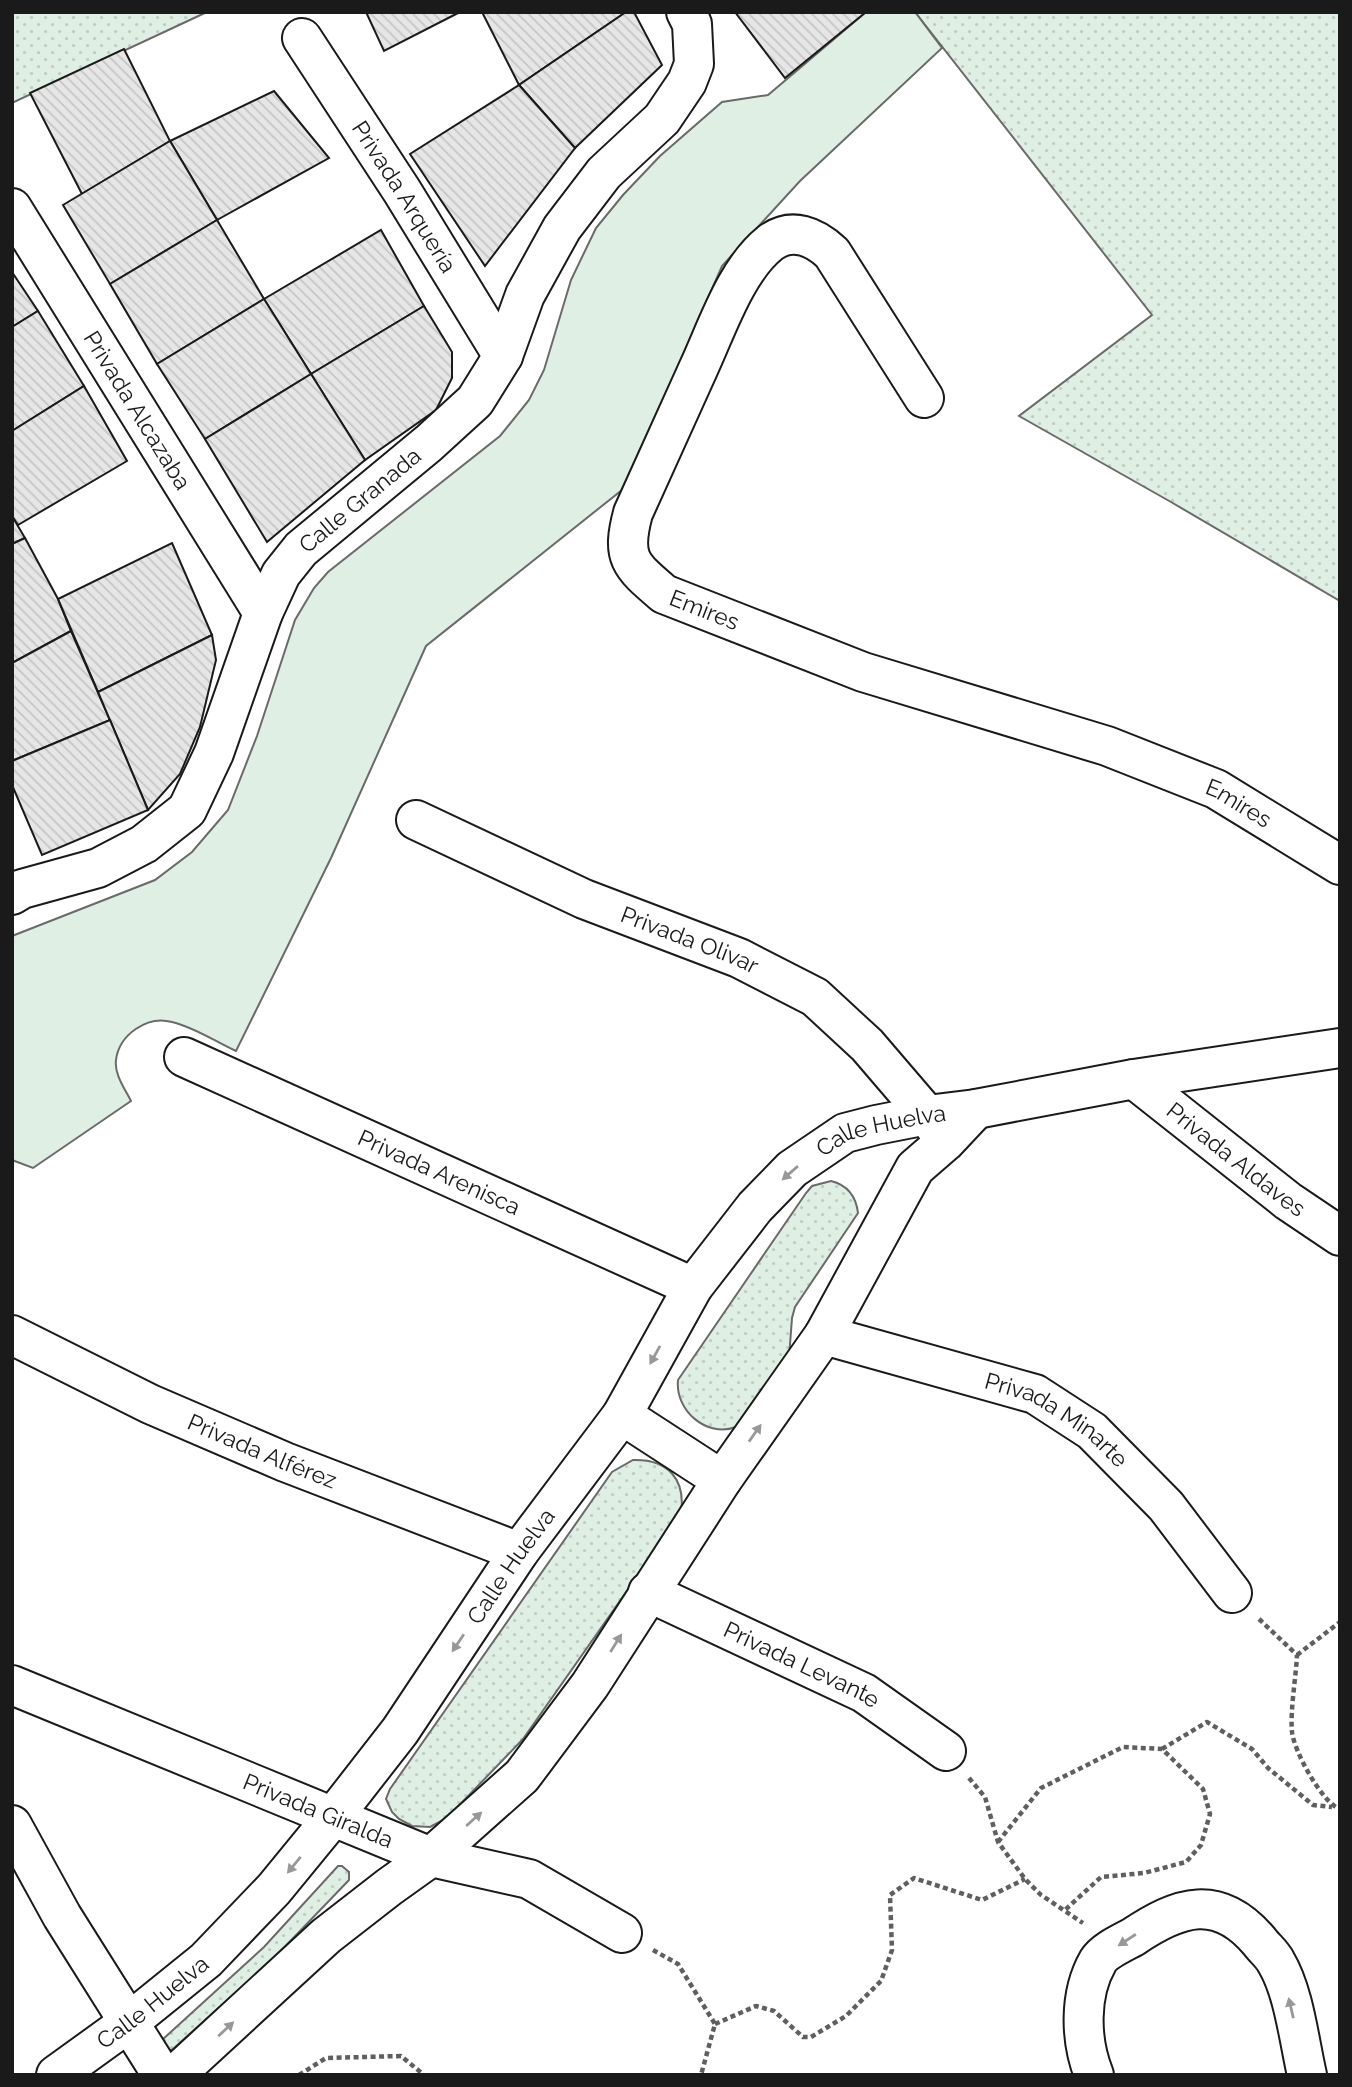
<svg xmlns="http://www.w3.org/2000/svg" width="1352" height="2087" viewBox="0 0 1352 2087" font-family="Raleway,sans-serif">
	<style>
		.grass { fill: url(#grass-dots); stroke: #6a6a6a; stroke-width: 2 }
		.park { fill: #e0efe3; stroke: #6a6a6a; stroke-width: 2 }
		.building { fill: url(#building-back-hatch); stroke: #1a1a1a; stroke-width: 2 }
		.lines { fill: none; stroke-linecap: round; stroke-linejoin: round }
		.minor-casing { stroke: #1a1a1a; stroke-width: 42 }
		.path { stroke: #5f5f5f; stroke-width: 4.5; stroke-dasharray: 5 3.5; stroke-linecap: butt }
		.minor { stroke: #fff; stroke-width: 38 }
		.oneway { fill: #989898 }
		.labels { text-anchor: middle; stroke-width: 5; stroke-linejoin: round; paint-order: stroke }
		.street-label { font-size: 23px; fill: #1a1a1a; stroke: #fff }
	</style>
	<defs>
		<pattern id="grass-dots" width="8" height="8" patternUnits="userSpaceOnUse" patternTransform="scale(1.75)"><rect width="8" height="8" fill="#e0efe3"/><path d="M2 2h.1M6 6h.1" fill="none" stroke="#c0ccc2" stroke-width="1.8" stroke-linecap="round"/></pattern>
		<pattern id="building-back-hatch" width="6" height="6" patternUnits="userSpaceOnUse" patternTransform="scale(1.75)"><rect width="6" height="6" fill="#e6e6e6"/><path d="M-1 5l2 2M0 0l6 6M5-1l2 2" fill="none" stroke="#c5c5c5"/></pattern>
	</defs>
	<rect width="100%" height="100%" fill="#fff"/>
	<g class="grass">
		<polygon points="12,12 207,12 12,103"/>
		<polygon points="915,12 1340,12 1340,601 1171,502 1019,416 1152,315"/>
		<path d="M831,1181C847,1185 856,1196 858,1213L795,1307L792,1318L789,1358L736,1427C706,1438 675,1410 678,1380L806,1193L812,1186Z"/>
		<path d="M633,1460C668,1459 686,1479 681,1514L523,1739L447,1818L430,1827L412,1826L399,1819L392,1812L386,1799L390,1789L612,1472Z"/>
		<polygon points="338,1866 342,1866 349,1872 349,1880 275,1957 172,2050 168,2051 162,2040 264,1947"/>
	</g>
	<path class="park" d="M866,12H915L942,48L800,181L722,266L686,348L665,415L627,486L426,646L331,858L236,1051C216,1042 194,1027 172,1022C147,1015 119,1035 116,1060C114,1074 125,1089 131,1101L33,1168L12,1160V936L155,880L192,852L228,810L257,736L295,620L314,588L328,572L500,436L529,400L544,370L571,280L596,228L623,195L660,156L722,102L768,95Z"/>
	<g class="building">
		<polygon points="366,12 460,12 384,51"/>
		<polygon points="482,12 626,12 519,85"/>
		<polygon points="626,12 634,12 662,65 575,148 519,85"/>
		<polygon points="735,12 866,12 785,78"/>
		<polygon points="124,49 170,141 82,194 30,93"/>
		<polygon points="519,85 575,148 485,266 410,154"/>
		<polygon points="274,91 329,158 217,220 170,141"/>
		<polygon points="170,141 217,220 110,284 63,205"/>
		<polygon points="217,220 264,299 157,364 110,284"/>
		<polygon points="381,230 424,306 311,374 264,299"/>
		<polygon points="12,272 38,311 12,327"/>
		<polygon points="264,299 311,374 205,439 157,364"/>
		<polygon points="424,306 452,352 452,378 436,410 365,460 311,374"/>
		<polygon points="38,311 84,386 12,431 12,327"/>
		<polygon points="311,374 365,460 267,542 205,439"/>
		<polygon points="84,386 127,461 18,525 12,516 12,431"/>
		<polygon points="12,516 25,538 12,544"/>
		<polygon points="25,538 58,599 71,631 12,663 12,544"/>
		<polygon points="172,543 212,635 98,692 58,599"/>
		<polygon points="71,631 110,720 12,761 12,663"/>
		<polygon points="212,635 216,660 200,727 180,774 148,810 98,692"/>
		<polygon points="110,720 148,810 42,855 12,785 12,761"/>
	</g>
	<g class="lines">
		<defs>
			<g id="minor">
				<path id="s1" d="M302,38L402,191L503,356"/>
				<path id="s2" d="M12,208L263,613"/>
				<path id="s3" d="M924,398L832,253C815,237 792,226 770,243C736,270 717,328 699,367C677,415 655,464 633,513C621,558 630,565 664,594L863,672L1107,746L1216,789L1340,865"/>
				<path id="s4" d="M416,820L584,899L739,958L815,997L867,1045L927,1115L938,1131"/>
				<path id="s5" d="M12,895L22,889L98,868L144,844L187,810L214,753L263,613L281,574L301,549L429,443L475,401L503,356L525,295L562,228L604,173L662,119L687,82L694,64L692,24L686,12"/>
				<path id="s6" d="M184,1057L693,1287"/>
				<path id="s7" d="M1134,1079L1288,1201L1340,1236"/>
				<path id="s8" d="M12,1335L150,1404L285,1462L519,1552"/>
				<path id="s9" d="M824,1335L1035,1394L1092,1431L1166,1506L1232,1593"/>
				<polyline points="622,1415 722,1480"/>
				<path id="s10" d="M648,1592L864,1693L946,1751"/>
				<path id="s11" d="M12,1685L431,1857L529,1879L622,1933"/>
				<polyline points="12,1825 62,1916 162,2075"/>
				<path id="s12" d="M56,2075L128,2023L206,1960L274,1889L333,1817L400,1731L519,1552L622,1415L693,1287L755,1207L792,1169L845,1133L876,1125L927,1115L976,1109L1134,1079L1340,1048"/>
				<polyline points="175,2075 326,1936 389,1887 431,1857 522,1776 590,1685 722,1480 824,1335 915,1168 945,1142 976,1109"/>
				<path d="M1094,2075C1080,2040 1079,1994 1098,1961C1104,1951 1122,1943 1133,1937C1179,1906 1218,1893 1259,1941C1264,1948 1272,1954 1276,1962C1294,1992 1299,2040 1307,2075"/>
			</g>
		</defs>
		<use href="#minor" class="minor-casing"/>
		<g class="path">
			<path d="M1259,1619L1297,1655C1296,1678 1290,1709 1292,1732C1294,1751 1322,1803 1340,1809"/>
			<polyline points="1297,1655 1340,1622"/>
			<polyline points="1162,1749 1207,1722 1252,1749 1268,1768 1313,1805 1332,1807"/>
			<polyline points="969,1778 985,1797 998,1842 1025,1879 1041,1895 1083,1923"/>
			<polyline points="998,1842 1041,1788 1123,1747 1162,1749 1203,1789 1210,1814 1201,1845 1186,1862 1144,1873 1101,1877 1065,1910"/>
			<polyline points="653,1950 678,1964 715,2024 701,2075"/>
			<polyline points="715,2024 756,2006 774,2011 803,2037 811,2037 846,2016 881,1981 892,1950 890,1895 914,1878 982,1900 1025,1879"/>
			<polyline points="299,2075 326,2058 401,2056 424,2075"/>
		</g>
		<use href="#minor" class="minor"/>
	</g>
	<defs><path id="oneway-solid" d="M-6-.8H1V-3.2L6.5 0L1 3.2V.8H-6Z" transform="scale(1.75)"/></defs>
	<g class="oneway">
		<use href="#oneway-solid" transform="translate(790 1173) rotate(139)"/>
		<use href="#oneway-solid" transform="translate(655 1355) rotate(119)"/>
		<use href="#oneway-solid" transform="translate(755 1433) rotate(-55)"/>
		<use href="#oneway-solid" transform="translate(458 1643) rotate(124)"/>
		<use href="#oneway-solid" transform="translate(616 1643) rotate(-58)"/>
		<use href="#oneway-solid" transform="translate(474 1819) rotate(-42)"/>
		<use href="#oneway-solid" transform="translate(294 1865) rotate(129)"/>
		<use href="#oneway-solid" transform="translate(1127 1940) rotate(147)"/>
		<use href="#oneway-solid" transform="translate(1291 2008) rotate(-103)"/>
		<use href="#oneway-solid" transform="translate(226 2029) rotate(-43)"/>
	</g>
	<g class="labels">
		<g class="street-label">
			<text dy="8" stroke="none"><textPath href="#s1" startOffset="189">Privada Arquería</textPath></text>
			<text dy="8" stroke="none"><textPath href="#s2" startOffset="238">Privada Alcazaba</textPath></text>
			<text dy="8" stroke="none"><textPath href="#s5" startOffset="560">Calle Granada</textPath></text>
			<text dy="8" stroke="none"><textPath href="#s3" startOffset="684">Emires</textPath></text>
			<text dy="8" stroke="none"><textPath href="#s3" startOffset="1253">Emires</textPath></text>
			<text dy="8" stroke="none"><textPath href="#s4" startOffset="299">Privada Olivar</textPath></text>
			<text dy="8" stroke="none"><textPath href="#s12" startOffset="1276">Calle Huelva</textPath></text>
			<text dy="8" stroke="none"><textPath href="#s7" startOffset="130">Privada Aldaves</textPath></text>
			<text dy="8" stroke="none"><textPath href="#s6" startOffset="280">Privada Arenisca</textPath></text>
			<text dy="8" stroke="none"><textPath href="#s9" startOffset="250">Privada Minarte</textPath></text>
			<text dy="8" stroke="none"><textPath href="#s8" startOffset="276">Privada Alférez</textPath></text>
			<text dy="8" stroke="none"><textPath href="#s12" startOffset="688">Calle Huelva</textPath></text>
			<text dy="8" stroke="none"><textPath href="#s10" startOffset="170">Privada Levante</textPath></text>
			<text dy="8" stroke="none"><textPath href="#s11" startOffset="331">Privada Giralda</textPath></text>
			<text dy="8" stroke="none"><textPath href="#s12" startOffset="121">Calle Huelva</textPath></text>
		</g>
	</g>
	<rect width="1352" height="2087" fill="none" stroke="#1a1a1a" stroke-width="28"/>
</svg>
